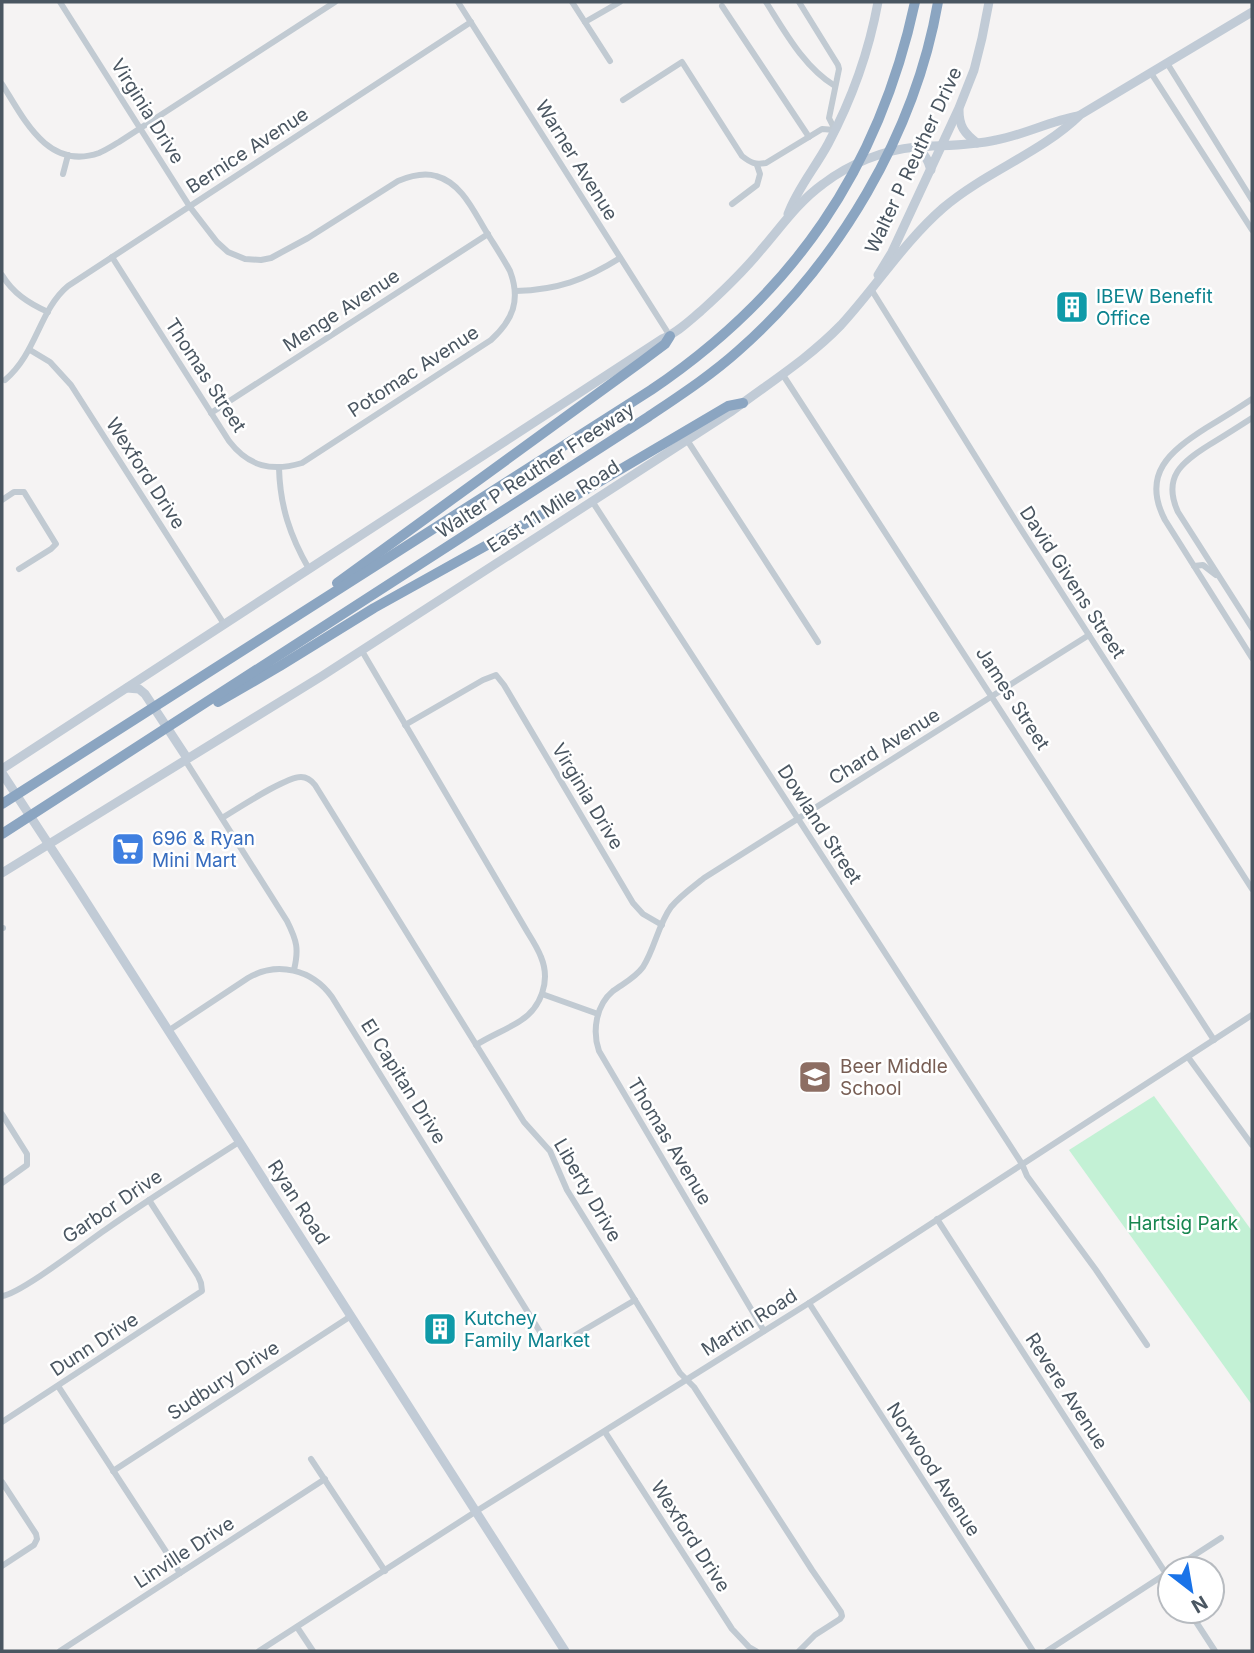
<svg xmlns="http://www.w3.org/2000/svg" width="1254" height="1653" viewBox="0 0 1254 1653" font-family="Inter,sans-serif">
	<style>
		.green { fill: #c3f1d5 }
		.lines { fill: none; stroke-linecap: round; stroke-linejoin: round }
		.street { stroke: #c1cad2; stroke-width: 6 }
		.secondary { stroke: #c1cbd6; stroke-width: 9 }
		.highway { stroke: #8ba5c1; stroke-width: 10 }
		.labels { text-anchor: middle; stroke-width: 5; stroke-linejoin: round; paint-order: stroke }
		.street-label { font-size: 19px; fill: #4a5661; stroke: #fff }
		.culture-label { font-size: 19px; fill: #0d838f; stroke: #fff; text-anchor: start }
		.shop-label { font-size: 19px; fill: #366cbe; stroke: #fff; text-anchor: start }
		.education-label { font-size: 19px; fill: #785e54; stroke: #fff; text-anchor: start }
		.park-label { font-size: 19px; fill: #17864f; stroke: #fff }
	</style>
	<rect width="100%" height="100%" fill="#f5f3f3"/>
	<polygon class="green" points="1154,1096 1252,1231 1252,1405 1069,1150"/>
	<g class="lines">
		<g class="street">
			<path d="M60,2L190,207L217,242L228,252L245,259L261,260L271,258L308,238L398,181C410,176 423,172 436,176C462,183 474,212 487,233C495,246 503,258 510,271C521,300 513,320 491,340L302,463C272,472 249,467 229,441L112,257"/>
			<polyline points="458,2 670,336"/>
			<polyline points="572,2 610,61"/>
			<path d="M766,2C785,32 804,67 835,86"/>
			<polyline points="799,2 838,65 839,69 829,118 835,130"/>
			<polyline points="722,6 809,137"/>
			<polyline points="585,22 620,2"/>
			<polyline points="1167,63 1252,200"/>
			<polyline points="1151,73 1252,230"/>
			<path d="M2,84C24,119 48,171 99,153C106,150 112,146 119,142L335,2"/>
			<path d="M623,100L682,62L742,156C751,163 755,165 766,163L822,129L835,130"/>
			<polyline points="63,174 68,155"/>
			<polyline points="732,204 757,185 760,174 757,165"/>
			<path d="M2,275C13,293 28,303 48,312"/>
			<polyline points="871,289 1017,523 1252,889"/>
			<path d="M516,291C557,290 585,280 620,258"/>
			<polyline points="30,350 50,362 71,385 224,624"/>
			<polyline points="783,375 1214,1040"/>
			<path d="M5,380C37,353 39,310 68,286L471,22"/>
			<path d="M1252,399C1237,409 1221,419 1206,428C1170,451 1141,474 1165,520L1252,658"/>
			<polyline points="211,413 488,234"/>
			<path d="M1252,418C1238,427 1224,436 1209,445C1182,462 1162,477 1178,512L1252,628"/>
			<polyline points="687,440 818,642"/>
			<path d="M279,468C280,506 290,536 309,569"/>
			<polyline points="2,500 14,492 24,492 56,544 51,549 19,569"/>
			<polyline points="592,501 1022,1164 1027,1176 1096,1270 1147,1345"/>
			<polyline points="1194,566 1203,565 1216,575"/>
			<path d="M362,651L528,933C533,941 538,949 541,957C551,981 541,1008 520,1021C506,1030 490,1036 476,1045"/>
			<polyline points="405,725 483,680 496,675 504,685 633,903 643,914 662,925"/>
			<path d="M185,760L287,921C297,941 299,949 294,970"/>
			<path d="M222,818C237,809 285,777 301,777C307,777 311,780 315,785L524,1122L550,1151L567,1190L680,1373L694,1387L812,1570L841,1612L842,1616L840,1619L815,1635L799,1651"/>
			<polyline points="2,928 3,928"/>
			<polyline points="542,994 598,1014"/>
			<path d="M168,1031L248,978C277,961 312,969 332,997L547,1343L554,1345L562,1343L635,1300"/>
			<polyline points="1188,1057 1252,1145"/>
			<polyline points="2,1114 27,1154 27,1165 2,1183"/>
			<polyline points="937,1219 1170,1580"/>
			<path d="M2,1296C20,1294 86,1243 105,1230C149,1199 194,1171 239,1142"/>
			<polyline points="809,1303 1033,1651"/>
			<path d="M764,1331L599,1051C592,1031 596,1005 613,991C624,983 635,978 643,967C655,948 658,925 671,907C680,896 693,887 704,878L1089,635"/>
			<polyline points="58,1386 180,1573"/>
			<polyline points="2,1422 202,1291 201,1283 198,1276 149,1200"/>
			<polyline points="605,1432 732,1629 749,1647 756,1651"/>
			<polyline points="311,1459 385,1571"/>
			<polyline points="113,1471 351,1316"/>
			<polyline points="2,1482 36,1534 37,1539 34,1545 2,1566"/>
			<polyline points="1173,1569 1221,1538"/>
			<polyline points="1189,1611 1215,1651"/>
			<polyline points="297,1627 313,1651"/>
			<polyline points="60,1651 325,1479"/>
			<polyline points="259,1651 475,1512 809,1303 1252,1015"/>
			<polyline points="1047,1651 1170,1571"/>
		</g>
		<g class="secondary">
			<path d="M959,110C959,126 964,133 977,143"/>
			<path d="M915,147C924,153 928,159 931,170"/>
			<path d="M788,214C797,189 815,168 828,144C852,99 869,51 878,2"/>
			<polyline points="878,275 892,252 959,108 974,70 982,38 989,2"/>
			<polyline points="127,688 139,689 145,694 187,758"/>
			<path d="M2,769L662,339C677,333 689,321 701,311C722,292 743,272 761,250C781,227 798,202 823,184C849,164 883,150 916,147C943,145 970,146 996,140C1024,135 1050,121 1078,116"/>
			<polyline points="2,773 74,883 565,1651"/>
			<path d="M2,873L322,676L732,411C769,383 808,359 841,325C876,287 904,242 943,208C985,172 1041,153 1080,115L1252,12"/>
		</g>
		<g class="highway">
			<polyline points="337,583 641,362 665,344 670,336"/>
			<polyline points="218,702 280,666 374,608 582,492 728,406 743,403"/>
			<path d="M2,804L651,390C793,294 879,169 915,2"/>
			<path d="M2,834L648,417C679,396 710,376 738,351C838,263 915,134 938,2"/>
		</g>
	</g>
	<defs>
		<symbol id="building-square" viewBox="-11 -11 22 22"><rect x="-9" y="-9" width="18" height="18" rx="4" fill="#0f9aa8" stroke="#fff"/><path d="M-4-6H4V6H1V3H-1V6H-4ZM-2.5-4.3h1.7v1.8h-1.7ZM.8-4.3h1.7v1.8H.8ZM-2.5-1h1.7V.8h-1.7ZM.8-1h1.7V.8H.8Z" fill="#fff"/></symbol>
		<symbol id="supermarket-square" viewBox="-11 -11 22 22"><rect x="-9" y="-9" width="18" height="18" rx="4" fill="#3f7fe0" stroke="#fff"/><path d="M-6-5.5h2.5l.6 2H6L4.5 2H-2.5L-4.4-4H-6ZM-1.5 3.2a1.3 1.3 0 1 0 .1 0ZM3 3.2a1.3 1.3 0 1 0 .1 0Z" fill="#fff"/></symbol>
		<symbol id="school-square" viewBox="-11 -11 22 22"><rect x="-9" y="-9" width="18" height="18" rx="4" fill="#8d6e63" stroke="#fff"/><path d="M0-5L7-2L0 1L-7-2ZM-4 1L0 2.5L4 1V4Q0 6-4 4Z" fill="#fff"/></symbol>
	</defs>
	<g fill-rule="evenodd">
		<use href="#building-square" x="1053" y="288" width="38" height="38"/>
		<use href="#supermarket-square" x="109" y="830" width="38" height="38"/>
		<use href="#school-square" x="796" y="1058" width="38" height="38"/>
		<use href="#building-square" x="421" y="1310" width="38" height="38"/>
	</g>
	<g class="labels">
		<g class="street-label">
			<text transform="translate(148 111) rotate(58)" y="7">Virginia Drive</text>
			<text transform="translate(247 150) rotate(-33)" y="7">Bernice Avenue</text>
			<text transform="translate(577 160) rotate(58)" y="7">Warner Avenue</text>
			<text transform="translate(913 160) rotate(-65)" y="7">Walter P Reuther Drive</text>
			<text transform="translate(341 310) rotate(-33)" y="7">Menge Avenue</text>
			<text transform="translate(413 371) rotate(-33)" y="7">Potomac Avenue</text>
			<text transform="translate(206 375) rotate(57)" y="7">Thomas Street</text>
			<text transform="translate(535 470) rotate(-33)" y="7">Walter P Reuther Freeway</text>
			<text transform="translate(146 473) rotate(57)" y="7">Wexford Drive</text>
			<text transform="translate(553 506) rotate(-33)" y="7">East 11 Mile Road</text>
			<text transform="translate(1073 582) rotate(57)" y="7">David Givens Street</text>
			<text transform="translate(1013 698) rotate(57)" y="7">James Street</text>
			<text transform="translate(884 746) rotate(-32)" y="7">Chard Avenue</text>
			<text transform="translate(588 796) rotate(59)" y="7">Virginia Drive</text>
			<text transform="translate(820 824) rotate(57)" y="7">Dowland Street</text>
			<text transform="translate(404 1081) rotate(58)" y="7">El Capitan Drive</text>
			<text transform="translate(670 1141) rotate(59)" y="7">Thomas Avenue</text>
			<text transform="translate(588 1190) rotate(60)" y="7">Liberty Drive</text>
			<text transform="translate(299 1202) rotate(57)" y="7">Ryan Road</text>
			<text transform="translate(112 1206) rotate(-34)" y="7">Garbor Drive</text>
			<text transform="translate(749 1322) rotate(-32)" y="7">Martin Road</text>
			<text transform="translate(94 1344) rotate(-33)" y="7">Dunn Drive</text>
			<text transform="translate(223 1380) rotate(-33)" y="7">Sudbury Drive</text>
			<text transform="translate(1067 1391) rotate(57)" y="7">Revere Avenue</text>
			<text transform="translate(934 1469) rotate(57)" y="7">Norwood Avenue</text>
			<text transform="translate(691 1536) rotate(57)" y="7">Wexford Drive</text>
			<text transform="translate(184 1552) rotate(-33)" y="7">Linville Drive</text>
		</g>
		<g class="culture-label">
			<text x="1096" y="303">IBEW Benefit<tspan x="1096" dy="22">Office</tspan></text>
			<text x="464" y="1325">Kutchey<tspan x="464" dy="22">Family Market</tspan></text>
		</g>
		<g class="shop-label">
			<text x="152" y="845">696 &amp; Ryan<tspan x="152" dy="22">Mini Mart</tspan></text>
		</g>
		<g class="education-label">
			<text x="840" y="1073">Beer Middle<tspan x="840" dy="22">School</tspan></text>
		</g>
		<g class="park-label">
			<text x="1183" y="1230">Hartsig Park</text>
		</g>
	</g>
	<rect width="1254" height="1653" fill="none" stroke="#4a5661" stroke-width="7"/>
	<g transform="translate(1191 1590) rotate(149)"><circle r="33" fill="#ffffff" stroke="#b7bbc0" stroke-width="2"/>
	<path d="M0-5L12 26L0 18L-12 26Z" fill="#1a73e8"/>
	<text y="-10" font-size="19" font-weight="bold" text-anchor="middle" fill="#4a5661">N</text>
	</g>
</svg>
